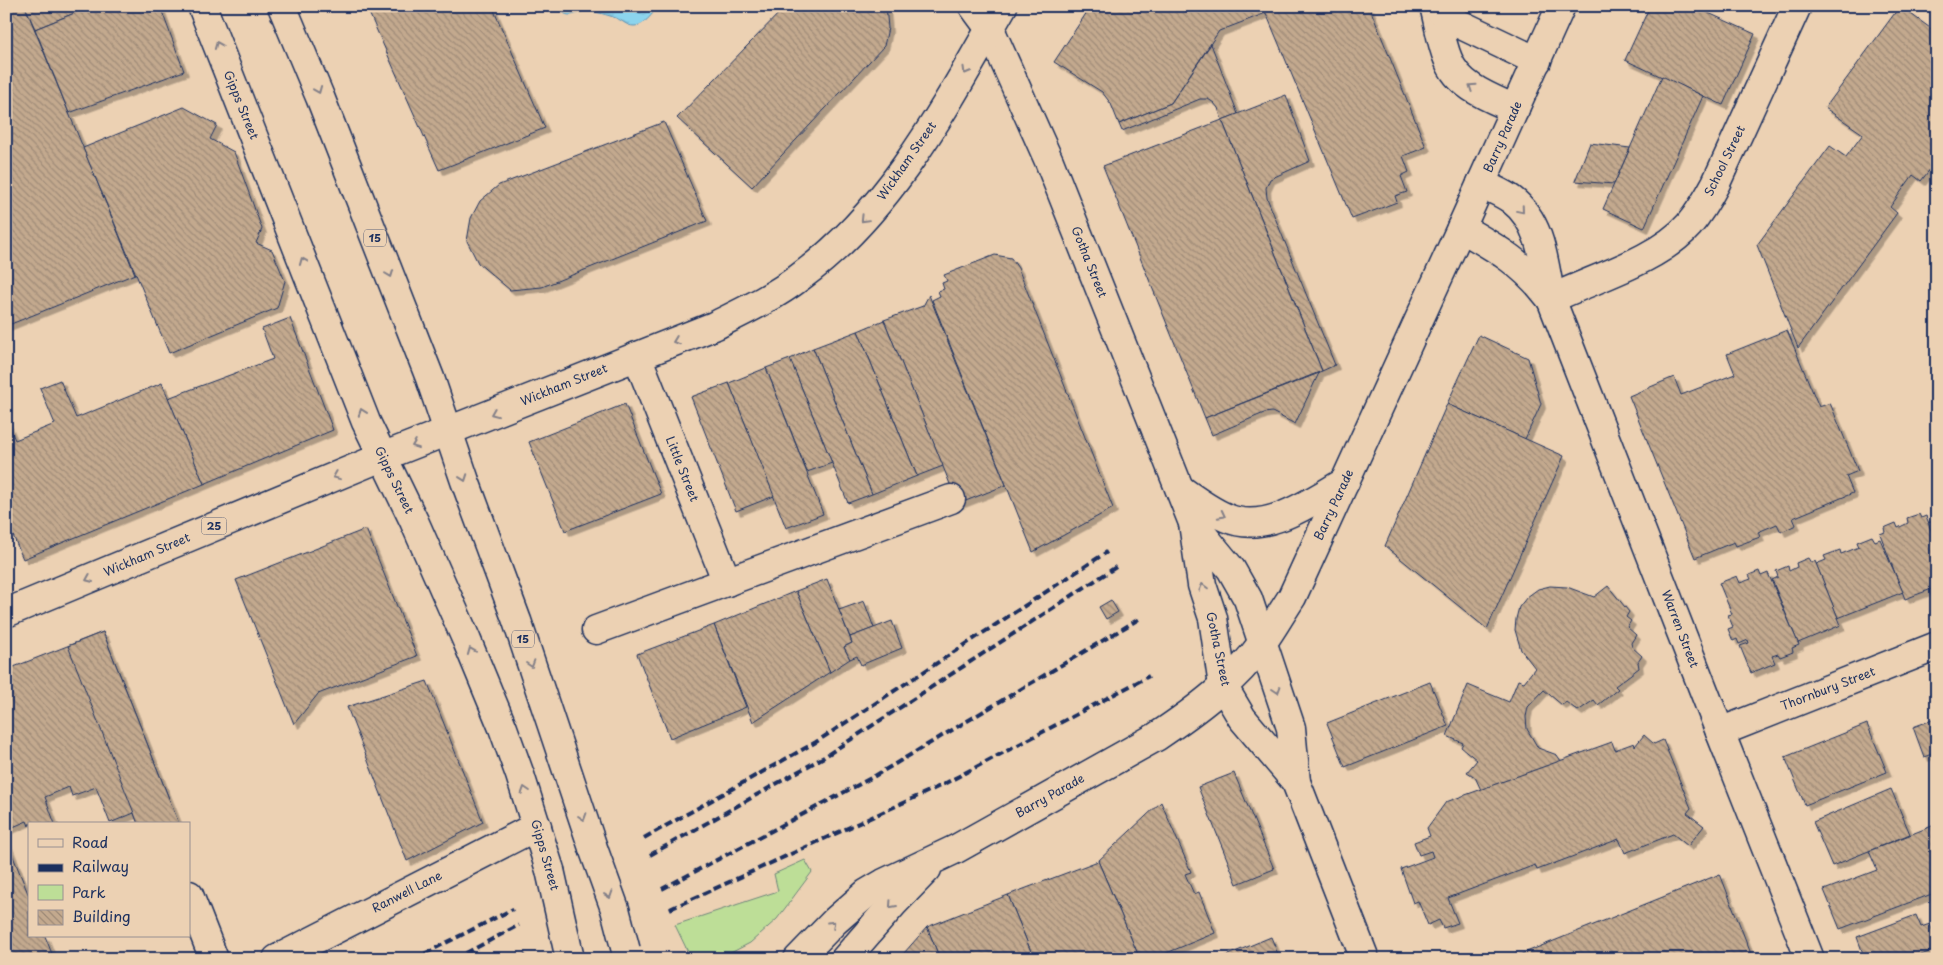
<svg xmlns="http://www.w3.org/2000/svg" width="1943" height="965" viewBox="0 0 1943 965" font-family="'Playpen Sans',sans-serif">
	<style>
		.green { fill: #bdde97; stroke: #6c867a }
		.water { fill: url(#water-ripples); stroke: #5f92b4 }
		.building { fill: url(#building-back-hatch); stroke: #1b2f5e; filter: url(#shadow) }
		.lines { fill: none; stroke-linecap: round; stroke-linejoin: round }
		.street-casing { stroke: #1b2f5e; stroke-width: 31 }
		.secondary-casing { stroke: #1b2f5e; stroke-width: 31 }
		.primary-casing { stroke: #1b2f5e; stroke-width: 31 }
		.highway-casing { stroke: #1b2f5e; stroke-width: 31 }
		.street { stroke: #ecd1b3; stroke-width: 28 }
		.secondary { stroke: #ecd1b3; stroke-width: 28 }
		.primary { stroke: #ecd1b3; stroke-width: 28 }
		.highway { stroke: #ecd1b3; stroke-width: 28 }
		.rail { stroke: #1b2f5e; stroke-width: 4; stroke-dasharray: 8 4; stroke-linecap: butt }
		.highway-bridge-casing { stroke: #1b2f5e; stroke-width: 31; stroke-linecap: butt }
		.highway-bridge { stroke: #ecd1b3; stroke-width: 28 }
		.oneway { stroke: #848088 }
		.labels { text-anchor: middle; stroke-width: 5; stroke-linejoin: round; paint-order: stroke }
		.shield { fill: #ecd1b3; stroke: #5a6078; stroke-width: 1 }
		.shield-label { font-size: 11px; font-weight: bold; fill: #1b2f5e }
		.street-label { font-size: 12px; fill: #1b2f5e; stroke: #ecd1b3 }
	</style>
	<defs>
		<pattern id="water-ripples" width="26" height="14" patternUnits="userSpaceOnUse" patternTransform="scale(1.25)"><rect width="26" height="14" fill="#8cd4ed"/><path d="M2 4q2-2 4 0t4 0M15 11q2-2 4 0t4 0" fill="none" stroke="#78b6ce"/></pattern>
		<pattern id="building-back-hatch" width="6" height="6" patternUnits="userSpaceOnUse" patternTransform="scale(1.25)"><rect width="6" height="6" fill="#c3a98e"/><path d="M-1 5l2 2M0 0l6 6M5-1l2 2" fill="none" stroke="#9e8a77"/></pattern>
		<filter id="shadow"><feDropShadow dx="4.5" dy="4.5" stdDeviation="0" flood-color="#0004"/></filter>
	</defs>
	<rect width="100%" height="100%" fill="#ecd1b3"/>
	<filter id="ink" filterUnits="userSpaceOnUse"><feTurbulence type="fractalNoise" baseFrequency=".02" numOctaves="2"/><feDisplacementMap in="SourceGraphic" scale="10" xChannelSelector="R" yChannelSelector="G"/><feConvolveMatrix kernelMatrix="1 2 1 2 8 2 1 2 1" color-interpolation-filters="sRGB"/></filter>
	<g filter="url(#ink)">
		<polygon class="green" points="805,860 812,872 777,919 750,943 719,959 696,959 688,952 675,925 778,891 774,874"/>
		<path class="water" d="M558,6H651L653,13C648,19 642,26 634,26C627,26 623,21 616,18C611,16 591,10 586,11C576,12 567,22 558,6Z"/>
		<g class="building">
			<polygon points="6,6 25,6 135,274 6,326"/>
			<polygon points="25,6 92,6 35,29"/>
			<polygon points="92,6 160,6 184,71 69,113 35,29"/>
			<polygon points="366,6 492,6 545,128 439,170"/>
			<polygon points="786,6 886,6 888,28 884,46 752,187 677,118"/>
			<polygon points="1091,6 1369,6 1426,147 1403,156 1409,172 1401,176 1407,192 1395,196 1397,202 1352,219 1266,13 1219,31 1171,103 1119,124 1111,104 1102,92 1054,62"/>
			<polygon points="1650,6 1693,6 1755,34 1723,105 1625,60"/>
			<polygon points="1900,6 1937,33 1937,160 1921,181 1913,175 1890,207 1897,213 1798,348 1757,245 1830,146 1846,157 1863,134 1825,108"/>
			<polygon points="1211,44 1238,114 1222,120 1218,108 1214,103 1208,99 1200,99 1122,131 1119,124 1171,103"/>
			<polygon points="1662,76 1703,96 1644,228 1603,209"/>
			<polygon points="1286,95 1310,161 1270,179 1266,188 1267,198 1335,365 1322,371 1222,120"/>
			<polygon points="184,107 217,125 210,139 234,152 262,229 256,243 272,250 285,281 277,308 169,353 83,148"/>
			<polygon points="1222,120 1322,371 1205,418 1103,166"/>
			<polygon points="664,122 707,221 542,287 510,290 478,263 467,241 471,218 480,201 499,185"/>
			<polygon points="1590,143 1630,148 1614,184 1575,181"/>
			<polygon points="995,255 1011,258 1018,268 1113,508 1033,552 932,300 940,296 938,291 944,289 942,283 947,281 944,275"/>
			<polygon points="929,295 1006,485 958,504 884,320 923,306"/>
			<polygon points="290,318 333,430 204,484 168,398 273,359 262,329"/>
			<polygon points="884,320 943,466 917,476 858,331"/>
			<polygon points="1787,330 1819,407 1830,403 1858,471 1846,476 1853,493 1793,518 1796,525 1781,532 1777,524 1758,532 1760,537 1736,546 1734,542 1695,558 1629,396 1674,377 1681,395 1735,374 1727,354"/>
			<polygon points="858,331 917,476 872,494 813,348"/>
			<polygon points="1479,335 1528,358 1541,404 1525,439 1447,404"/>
			<polygon points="813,348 872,494 848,503 790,359"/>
			<polygon points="790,359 832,463 807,472 766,368"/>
			<polygon points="766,368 823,514 786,528 729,383"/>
			<polygon points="1319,373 1295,424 1272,412 1264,413 1212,435 1205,418"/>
			<polygon points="60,380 76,418 162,383 204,484 23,559 6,519 6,419 15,440 55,424 40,388"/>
			<polygon points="729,383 774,496 736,511 691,397"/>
			<polygon points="625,404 661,494 565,531 529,442"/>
			<polygon points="1447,404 1564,456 1487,629 1385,546"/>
			<polygon points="1919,514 1921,518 1926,516 1937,544 1937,587 1905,599 1880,534 1885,532 1884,528 1896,523 1898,528 1908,523 1907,518"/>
			<polygon points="1937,515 1937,544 1928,523 1933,521 1932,517"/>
			<polygon points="366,529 417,656 318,694 294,724 236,580"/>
			<polygon points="1872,536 1875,541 1880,539 1903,592 1838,618 1816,564 1826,560 1824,556 1840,550 1841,554 1859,547 1857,542"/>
			<polygon points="1808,558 1811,563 1815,561 1841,625 1798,643 1772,580 1778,577 1776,571 1788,566 1789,571 1797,567 1796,563"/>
			<polygon points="1759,571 1761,576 1768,573 1799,645 1792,648 1793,652 1780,657 1778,654 1772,656 1775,663 1751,673 1740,646 1749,643 1748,640 1739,644 1737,639 1733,641 1728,629 1733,627 1728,615 1732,614 1719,583 1737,576 1740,583 1751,579 1749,575"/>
			<polygon points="827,579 852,643 844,647 850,659 830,672 796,591"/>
			<polygon points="1550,586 1567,587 1594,597 1608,586 1629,612 1626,617 1631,621 1627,627 1636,635 1631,643 1632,647 1642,656 1638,662 1639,668 1615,686 1618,689 1598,705 1594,700 1578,711 1566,702 1562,705 1544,690 1528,707 1526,717 1527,729 1538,748 1557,755 1561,761 1481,790 1475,777 1467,772 1477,760 1461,747 1463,743 1447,736 1468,685 1509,702 1518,680 1524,682 1535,668 1521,650 1515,630 1516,619 1519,607 1527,597 1538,589"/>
			<polygon points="796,591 830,672 753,722 714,625"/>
			<polygon points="1111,600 1118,612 1106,619 1099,607"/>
			<polygon points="864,601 874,628 850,637 839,610"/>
			<polygon points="892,621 902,648 861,665 857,656 850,659 844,647 852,643 850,637"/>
			<polygon points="714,625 746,707 670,738 637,654"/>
			<polygon points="103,632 179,824 138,824 134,813 110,823 96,787 72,796 69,787 45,797 55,824 29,824 29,826 27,821 6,830 6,670"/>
			<polygon points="103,632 179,824 138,824 134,813 68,646"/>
			<polygon points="427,681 483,822 407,861 347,707"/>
			<polygon points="1430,682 1448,726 1345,767 1327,723"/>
			<polygon points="1932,720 1937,731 1937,752 1924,757 1913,727"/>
			<polygon points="1867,724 1887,772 1805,805 1785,757"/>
			<polygon points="1644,735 1654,744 1663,740 1691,808 1687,813 1704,826 1688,846 1673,834 1625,853 1619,839 1537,870 1535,865 1448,898 1458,923 1443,928 1439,920 1428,925 1418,901 1413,903 1401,869 1433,857 1431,851 1419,855 1414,842 1430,836 1427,828 1446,802 1612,742 1615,750 1634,743 1635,746"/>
			<polygon points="1234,773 1274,869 1237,884 1198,787"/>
			<polygon points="1891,789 1910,834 1832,866 1813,822"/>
			<polygon points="1161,802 1191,872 1185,874 1194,894 1199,892 1215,933 1152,959 1140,959 1098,861"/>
			<polygon points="1937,824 1937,892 1840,929 1824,890 1877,870 1869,851"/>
			<polygon points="6,839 29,896 29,936 45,936 54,959 13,959 6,942"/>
			<polygon points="1098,861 1140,959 1034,959 1008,895"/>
			<polygon points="1720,874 1753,959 1509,959"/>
			<polygon points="1008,895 1034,959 940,959 927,927"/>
			<polygon points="1916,915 1921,927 1930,924 1937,943 1937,949 1910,959 1865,959 1857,937"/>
			<polygon points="927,927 940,959 900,959 904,953"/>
			<polygon points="1271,937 1280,959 1218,959"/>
		</g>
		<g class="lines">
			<defs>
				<g id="street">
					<path d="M1434,6C1439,24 1441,43 1448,59C1458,87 1491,98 1515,109"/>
					<polyline points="1436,6 1451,20 1537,61"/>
					<path d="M1481,183C1491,189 1503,193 1512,200C1542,223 1544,264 1551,299L1720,732L1810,959"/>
					<path d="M1461,228C1498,249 1524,264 1550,298"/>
					<path d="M1551,299C1594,278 1657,261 1689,225C1700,212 1708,198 1716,183L1797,6"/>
					<polyline points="637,356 727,582"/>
					<polyline points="596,630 951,499"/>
					<polyline points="1720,732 1937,646"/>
					<polyline points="189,895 214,959"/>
					<polyline points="277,959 537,826"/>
				</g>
				<g id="secondary">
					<polyline points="973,6 990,29 1049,161 1193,523 1202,585 1213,618 1223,686 1242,718 1296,782"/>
					<path d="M1180,489C1195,500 1210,511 1227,518C1266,535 1312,501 1345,482"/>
					<polyline points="1193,523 1231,569 1248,599 1291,728 1296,782 1365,959"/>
					<path d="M798,959L835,921L867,893L884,883L956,849L1156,737C1195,711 1236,681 1263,642C1273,628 1282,612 1292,597L1461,228L1561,6"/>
					<polyline points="845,959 893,904 927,869"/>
				</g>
				<path id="primary" d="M6,613L382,457L714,326C744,311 774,297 800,277C893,209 947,103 1003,6"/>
				<g id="highway">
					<polyline points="202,6 366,422 414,521 467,641 503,728 520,775 550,870"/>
					<polyline points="282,6 320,97 430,378 465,481 517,621 593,848"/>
				</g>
			</defs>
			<use href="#street" class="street-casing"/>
			<use href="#secondary" class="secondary-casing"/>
			<use href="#primary" class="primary-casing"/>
			<use href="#highway" class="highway-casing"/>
			<use href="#street" class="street"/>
			<use href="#secondary" class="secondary"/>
			<use href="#primary" class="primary"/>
			<use href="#highway" class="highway"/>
			<g class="rail">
				<polyline points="644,838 816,742 1107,552"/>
				<polyline points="650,855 824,757 1116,567"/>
				<polyline points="662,889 873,777 1139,619"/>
				<polyline points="670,909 940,786 1149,676"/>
				<polyline points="414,959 513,909"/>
				<polyline points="455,959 519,925"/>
				<polyline points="519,959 528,954"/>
			</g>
			<defs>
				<g id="highway-bridge">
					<polyline points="593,848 615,909 626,951"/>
					<polyline points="550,870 570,959"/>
				</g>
			</defs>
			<use href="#highway-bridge" class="highway-bridge-casing"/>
			<use href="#highway-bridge" class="highway-bridge"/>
		</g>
		<defs><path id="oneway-chevron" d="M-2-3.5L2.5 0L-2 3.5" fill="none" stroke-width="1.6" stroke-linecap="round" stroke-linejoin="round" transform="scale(1.25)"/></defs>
		<g class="oneway">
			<use href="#oneway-chevron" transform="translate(218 45) rotate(-112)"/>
			<use href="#oneway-chevron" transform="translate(966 71) rotate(120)"/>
			<use href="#oneway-chevron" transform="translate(1472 87) rotate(-146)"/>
			<use href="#oneway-chevron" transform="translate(318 90) rotate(68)"/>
			<use href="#oneway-chevron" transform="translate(1521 210) rotate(50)"/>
			<use href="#oneway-chevron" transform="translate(864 219) rotate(134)"/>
			<use href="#oneway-chevron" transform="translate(303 261) rotate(-112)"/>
			<use href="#oneway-chevron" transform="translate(390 274) rotate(69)"/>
			<use href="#oneway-chevron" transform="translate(676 341) rotate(159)"/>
			<use href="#oneway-chevron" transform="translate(362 412) rotate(-110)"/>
			<use href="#oneway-chevron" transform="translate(494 413) rotate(158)"/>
			<use href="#oneway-chevron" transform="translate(415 445) rotate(159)"/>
			<use href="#oneway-chevron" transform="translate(336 476) rotate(158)"/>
			<use href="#oneway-chevron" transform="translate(464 478) rotate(70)"/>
			<use href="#oneway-chevron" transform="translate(1222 515) rotate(27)"/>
			<use href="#oneway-chevron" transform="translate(89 579) rotate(157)"/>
			<use href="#oneway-chevron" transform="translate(1203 587) rotate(-105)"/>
			<use href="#oneway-chevron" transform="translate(471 651) rotate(-112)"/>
			<use href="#oneway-chevron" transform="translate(531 664) rotate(72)"/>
			<use href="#oneway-chevron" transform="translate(1277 690) rotate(72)"/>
			<use href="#oneway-chevron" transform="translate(525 790) rotate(-108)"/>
			<use href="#oneway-chevron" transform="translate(583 817) rotate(72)"/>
			<use href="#oneway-chevron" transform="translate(609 895) rotate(71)"/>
			<use href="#oneway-chevron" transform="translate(892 905) rotate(132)"/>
			<use href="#oneway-chevron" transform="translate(832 924) rotate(-44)"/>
		</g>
	</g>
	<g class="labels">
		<g class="shield">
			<rect x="364" y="229.5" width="22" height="17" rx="4"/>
			<rect x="201.5" y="517.5" width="25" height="17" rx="4"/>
			<rect x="512" y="630.5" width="22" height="17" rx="4"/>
		</g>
		<g class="shield-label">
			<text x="375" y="242">15</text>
			<text x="214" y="530">25</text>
			<text x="523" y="643">15</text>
		</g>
		<g class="street-label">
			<text transform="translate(241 105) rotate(68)" y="4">Gipps Street</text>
			<text transform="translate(1503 137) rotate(-66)" y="4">Barry Parade</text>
			<text transform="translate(907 161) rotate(-55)" y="4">Wickham Street</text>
			<text transform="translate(1725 161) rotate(-64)" y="4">School Street</text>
			<text transform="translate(1089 262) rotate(68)" y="4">Gotha Street</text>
			<text transform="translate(564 385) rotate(-22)" y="4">Wickham Street</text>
			<text transform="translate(682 469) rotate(68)" y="4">Little Street</text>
			<text transform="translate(394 480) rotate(64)" y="4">Gipps Street</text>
			<text transform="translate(1334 505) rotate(-65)" y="4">Barry Parade</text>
			<text transform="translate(147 555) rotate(-23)" y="4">Wickham Street</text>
			<text transform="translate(1680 629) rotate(69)" y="4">Warren Street</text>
			<text transform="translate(1218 649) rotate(78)" y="4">Gotha Street</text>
			<text transform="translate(1828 689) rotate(-21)" y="4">Thornbury Street</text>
			<text transform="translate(1050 796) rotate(-29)" y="4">Barry Parade</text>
			<text transform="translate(545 855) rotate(74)" y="4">Gipps Street</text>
			<text transform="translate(407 892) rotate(-27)" y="4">Ranwell Lane</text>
		</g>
	</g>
	<rect width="1943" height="965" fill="none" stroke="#ecd1b3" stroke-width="25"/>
	<rect x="12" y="12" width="1918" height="940" fill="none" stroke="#1b2f5e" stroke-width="2" filter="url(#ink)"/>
	<rect x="28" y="822" width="162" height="115" fill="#ecd1b3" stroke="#989091"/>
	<rect x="38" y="839" width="25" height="8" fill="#ecd1b3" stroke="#989091"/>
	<text x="72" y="848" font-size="15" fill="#1b2f5e">Road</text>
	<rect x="38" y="864" width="25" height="8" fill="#1b2f5e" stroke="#989091"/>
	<text x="72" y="872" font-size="15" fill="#1b2f5e">Railway</text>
	<rect x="38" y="885" width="25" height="15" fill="#bdde97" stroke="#989091"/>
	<text x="72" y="898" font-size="15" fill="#1b2f5e">Park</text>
	<rect x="38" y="910" width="25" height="15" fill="url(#building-back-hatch)" stroke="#989091"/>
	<text x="72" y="922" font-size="15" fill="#1b2f5e">Building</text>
</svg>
